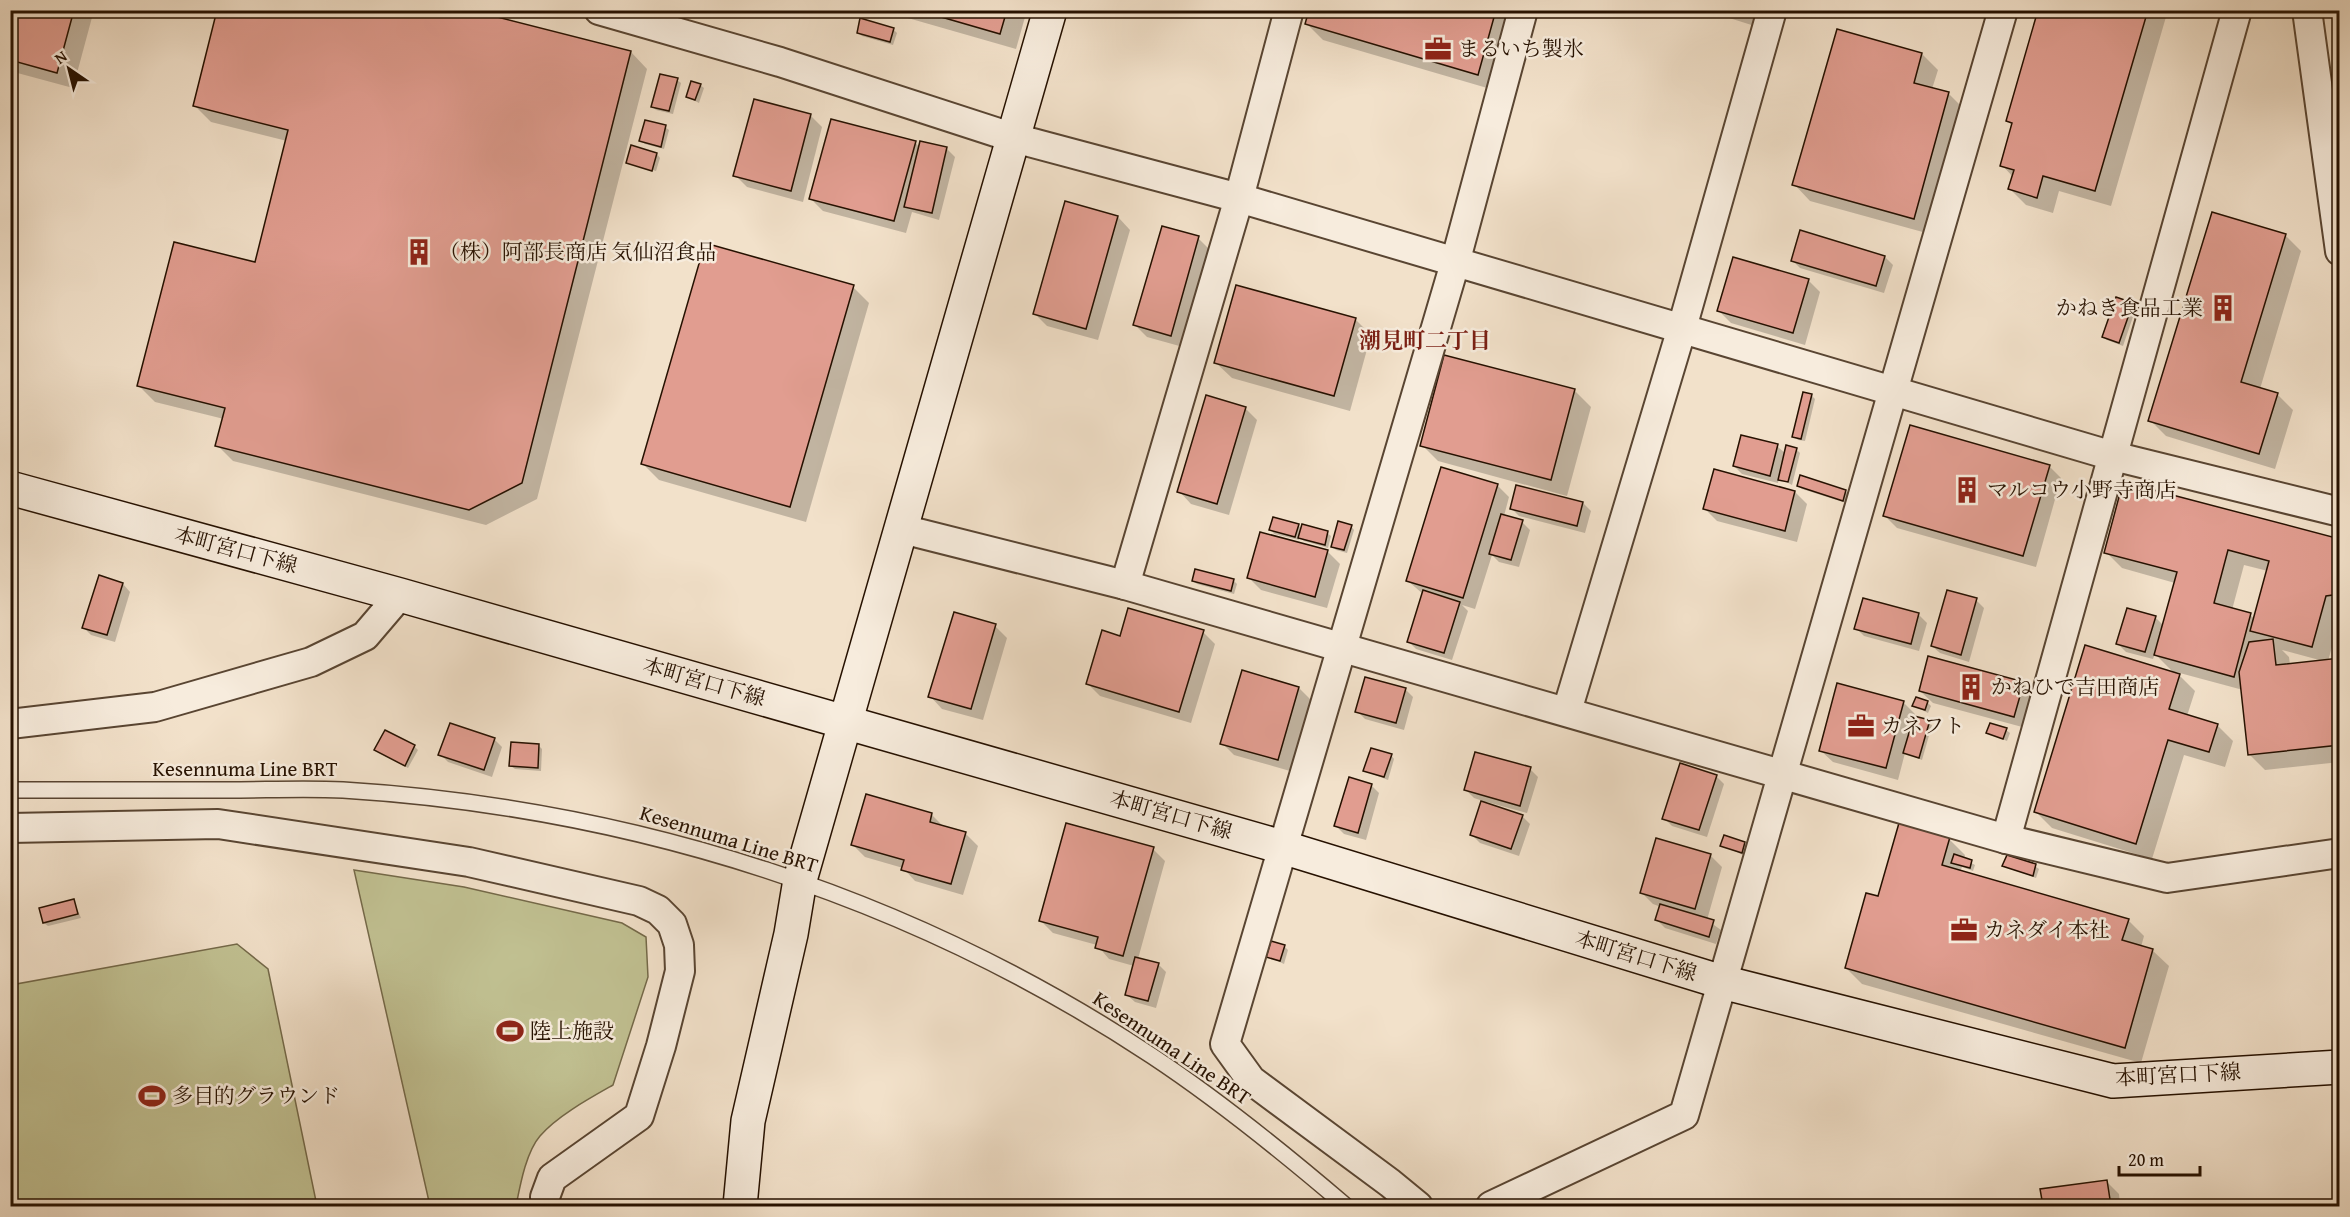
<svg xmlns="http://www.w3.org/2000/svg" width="2350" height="1217" viewBox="0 0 2350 1217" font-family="'Gentium Book Plus','Noto Serif JP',serif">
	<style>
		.green { fill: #c1c192; stroke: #746949; stroke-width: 1.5 }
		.shadow { fill: #0003; fill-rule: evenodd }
		.building { fill: #e19d90; stroke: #261100; stroke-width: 1.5 }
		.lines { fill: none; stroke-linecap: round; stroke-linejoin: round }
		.lane-casing { stroke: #594532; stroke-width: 18 }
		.street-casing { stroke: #594532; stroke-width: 32 }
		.secondary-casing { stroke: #261100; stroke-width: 36 }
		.lane { stroke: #f7ecdd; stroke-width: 15 }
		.street { stroke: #f7ecdd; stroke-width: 28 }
		.secondary { stroke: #f7ecdd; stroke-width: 33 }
		.labels { text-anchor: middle; stroke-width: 5; stroke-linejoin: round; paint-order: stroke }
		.poi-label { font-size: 21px; fill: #261100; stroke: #f7ecdd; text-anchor: start }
		.street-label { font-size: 21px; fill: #261100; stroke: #f7ecdd }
		.neighbourhood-label { font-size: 22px; font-weight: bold; fill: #7a1f14; stroke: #f7ecdd }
	</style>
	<rect width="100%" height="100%" fill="#f2e1ca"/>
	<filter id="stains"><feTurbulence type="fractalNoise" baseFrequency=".00333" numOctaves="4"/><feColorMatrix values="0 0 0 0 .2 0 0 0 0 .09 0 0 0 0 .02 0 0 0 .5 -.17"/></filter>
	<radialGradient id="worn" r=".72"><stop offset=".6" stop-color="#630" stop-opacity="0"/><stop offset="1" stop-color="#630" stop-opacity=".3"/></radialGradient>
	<g class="green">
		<path d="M354,870L464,887L622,923L646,937L648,977L613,1085C590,1098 557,1116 540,1136C526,1152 520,1186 516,1206H430Z"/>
		<polygon points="237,944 268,969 317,1206 11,1206 11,985"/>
	</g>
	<g class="shadow">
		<polygon points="10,10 94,10 73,88 10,71"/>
		<polygon points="852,10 874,10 872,18"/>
		<polygon points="880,10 1027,10 1016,49"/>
		<polygon points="1310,10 1517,10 1494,90 1323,40 1307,24"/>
		<polygon points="1704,10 1767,10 1761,28"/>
		<polygon points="2040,10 2168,10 2111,206 2059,191 2053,213 2026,205 2010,189 2013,177 2002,165 2013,126 2008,121"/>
		<polygon points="893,29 897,33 893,45 862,36 858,33"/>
		<polygon points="631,52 647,69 537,499 486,525 233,461 217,445 224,419 155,402 139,386 256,264 287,141 211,122 195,106"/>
		<polygon points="1922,54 1938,70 1932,89 1949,94 1965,110 1930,234 1810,201 1794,184"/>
		<polygon points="677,80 681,83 673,114 656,110 653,107"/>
		<polygon points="700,85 704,88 699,103 687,97"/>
		<polygon points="810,115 822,127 803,202 747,187 735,175"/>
		<polygon points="665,127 669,130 664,149 645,144 641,141"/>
		<polygon points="915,142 920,148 921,143 947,149 955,157 939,220 912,212 906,233 823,211 811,199"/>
		<polygon points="657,154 660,158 656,171 628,163"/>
		<polygon points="1118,217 1130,230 1098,340 1047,326 1034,313"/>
		<polygon points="2285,235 2301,251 2260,389 2277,394 2293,410 2275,469 2166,436 2150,420"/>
		<polygon points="1198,238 1210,250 1183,347 1147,337 1135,325"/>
		<polygon points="1885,257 1893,265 1884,293 1800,268 1792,260"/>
		<polygon points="1808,280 1820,292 1805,345 1731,323 1719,311"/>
		<polygon points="853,287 869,303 806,522 659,480 643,464"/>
		<polygon points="2133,304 2136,308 2123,346 2107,340 2104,337"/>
		<polygon points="1355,319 1371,335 1350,411 1232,378 1215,362"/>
		<polygon points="1575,391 1591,407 1567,496 1438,461 1422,445"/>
		<polygon points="1811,395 1815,399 1805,441 1798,440 1794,436"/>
		<polygon points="1245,408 1257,420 1229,515 1191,504 1179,491"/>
		<polygon points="1777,446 1786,454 1796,449 1800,453 1792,485 1779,478 1778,483 1742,474 1734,466"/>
		<polygon points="2049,466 2061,478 2036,567 1897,528 1885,516"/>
		<polygon points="1497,485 1509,497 1504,516 1522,522 1530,530 1519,567 1499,562 1492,555 1475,609 1462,605 1468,611 1452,660 1416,649 1408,641 1423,594 1408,581"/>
		<polygon points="1798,486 1845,491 1849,494 1846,503 1802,489"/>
		<polygon points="1517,487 1583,503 1591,511 1585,533 1519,516 1511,508"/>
		<polygon points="1795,492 1807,504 1797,542 1717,521 1705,509"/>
		<polygon points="1298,525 1302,529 1327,533 1331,536 1328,548 1304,541 1299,537 1299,540 1274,534 1271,530"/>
		<polygon points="1351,526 1354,530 1347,553 1336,550 1332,546"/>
		<polygon points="1261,533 1328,552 1340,564 1327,608 1261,590 1248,577"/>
		<path d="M2340,541V619L2328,661L2340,659V762L2265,770L2249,754L2243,690L2176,672L2195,691L2187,716L2217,725L2233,741L2225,767L2184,755L2152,859L2052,828L2036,812L2175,674L2155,654L2153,659L2126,652L2118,644L2155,617L2164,626L2175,583L2122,568L2106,552ZM2244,565L2268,571L2255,619L2250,615L2232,610ZM2282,650L2323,661L2290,665L2289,657Z"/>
		<polygon points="1233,580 1237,584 1234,594 1197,584 1193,581"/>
		<polygon points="123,584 130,592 115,642 91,635 83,627"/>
		<polygon points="1864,600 1919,615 1927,623 1919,651 1864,636 1856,628"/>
		<polygon points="1976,600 1984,608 1969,662 1940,653 1932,646"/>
		<polygon points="995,626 1007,638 983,720 942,709 930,696"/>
		<polygon points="1203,632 1215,644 1191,723 1100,696 1088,684"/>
		<polygon points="2023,683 2035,695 2026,728 1933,703 1920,691"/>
		<polygon points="1299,688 1311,700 1290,771 1234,755 1222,743"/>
		<polygon points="1405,689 1413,697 1404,730 1365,719 1357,711"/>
		<polygon points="1903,702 1915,714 1914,718 1932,725 1922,760 1905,753 1898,780 1833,762 1820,750"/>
		<polygon points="1927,702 1931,706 1928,713 1914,706"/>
		<polygon points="2006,730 2010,733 2007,741 1988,733"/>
		<polygon points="494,739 502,747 492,777 448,762 440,754"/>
		<polygon points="414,746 418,750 408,768 376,749"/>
		<polygon points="539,746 542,749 541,771 515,769 511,766"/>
		<polygon points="1391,755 1394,759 1388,780 1365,771"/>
		<polygon points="1530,769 1538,777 1527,813 1487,802 1486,804 1522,816 1530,824 1519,856 1480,843 1472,835 1483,801 1474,798 1466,790"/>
		<polygon points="1716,776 1724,784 1707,837 1672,826 1664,818"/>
		<polygon points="1371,785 1379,793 1366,840 1344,834 1336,826"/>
		<polygon points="932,815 944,827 966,834 978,846 963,895 915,881 903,868 865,857 853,845"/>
		<polygon points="1949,839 1965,855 1964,859 1975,865 1973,871 1962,867 1960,872 2128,920 2144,936 2141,947 2152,950 2169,966 2141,1063 1862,984 1846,968 1879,898"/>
		<polygon points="1745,843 1748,847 1745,856 1722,845"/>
		<polygon points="1153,849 1165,861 1138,959 1158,964 1166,972 1156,1008 1135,1002 1127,995 1134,966 1109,959 1097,945 1053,933 1041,921"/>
		<polygon points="1710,855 1722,867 1707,920 1721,930 1716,944 1665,928 1657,920 1661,907 1653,904 1641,892"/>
		<polygon points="2004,865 2035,866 2039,869 2036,878"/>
		<polygon points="74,901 81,918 48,926 44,923"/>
		<polygon points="1284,946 1288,950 1284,964 1267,956"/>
		<polygon points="2107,1182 2119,1194 2120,1206 2044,1206 2042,1190"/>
	</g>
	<g class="building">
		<polygon points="10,10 74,10 57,73 10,60"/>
		<polygon points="217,10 470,10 631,51 522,483 469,510 215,446 225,408 137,386 174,242 255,262 288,130 193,106"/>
		<polygon points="917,10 1007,10 1000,34"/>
		<polygon points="1309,10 1496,10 1478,75 1305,24"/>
		<polygon points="2038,10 2148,10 2095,191 2043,176 2037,198 2008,189 2014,170 2000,166 2012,123 2006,121"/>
		<polygon points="860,18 894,28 890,42 857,33"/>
		<polygon points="1837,29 1922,53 1914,83 1949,92 1914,219 1792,185"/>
		<polygon points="660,74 678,78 669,111 651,107"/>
		<polygon points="691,81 701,84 695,100 686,97"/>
		<polygon points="754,99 811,114 791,191 733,176"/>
		<polygon points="831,119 916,141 894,221 809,199"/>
		<polygon points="645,120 666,125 661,147 639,141"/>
		<polygon points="920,141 947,147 932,213 904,207"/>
		<polygon points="631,145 657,153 652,171 626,163"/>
		<polygon points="1065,201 1118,216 1086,329 1033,314"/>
		<polygon points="2212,212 2286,234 2241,382 2278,393 2259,454 2148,421"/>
		<polygon points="1162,226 1199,236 1171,336 1133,325"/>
		<polygon points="1800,230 1885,256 1876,286 1791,261"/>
		<polygon points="705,243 854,285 790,507 641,464"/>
		<polygon points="1733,257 1809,279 1793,333 1717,311"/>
		<polygon points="1236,285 1356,318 1334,396 1214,363"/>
		<polygon points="2116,297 2133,303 2119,343 2102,337"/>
		<polygon points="1444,355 1575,389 1551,480 1420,446"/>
		<polygon points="1803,392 1812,394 1801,439 1792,437"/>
		<polygon points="1206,395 1246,407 1217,504 1177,492"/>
		<polygon points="1910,425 2050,465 2023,556 1883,516"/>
		<polygon points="1741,435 1778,444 1770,476 1733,466"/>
		<polygon points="1786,445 1797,448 1788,482 1778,480"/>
		<polygon points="1441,467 1498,484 1463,598 1406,581"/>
		<polygon points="1714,469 1795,491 1785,531 1703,509"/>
		<polygon points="1800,475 1846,490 1843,501 1797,486"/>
		<polygon points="2123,482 2340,539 2340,594 2326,596 2312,647 2250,631 2269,561 2228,550 2214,603 2251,613 2234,677 2154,655 2177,572 2104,553"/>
		<polygon points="1516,485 1583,502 1577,526 1510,509"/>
		<polygon points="1501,514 1523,520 1511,560 1489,554"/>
		<polygon points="1273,517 1299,524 1295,537 1269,530"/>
		<polygon points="1338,521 1352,525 1344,550 1331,547"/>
		<polygon points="1302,524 1328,531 1325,545 1298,538"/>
		<polygon points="1260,532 1328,550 1315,597 1247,578"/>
		<polygon points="1195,569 1234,579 1231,591 1192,581"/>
		<polygon points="99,575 123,583 107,635 82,628"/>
		<polygon points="1423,590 1460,602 1444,653 1407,642"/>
		<polygon points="1947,590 1977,598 1961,655 1931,646"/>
		<polygon points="1863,598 1919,613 1911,644 1854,629"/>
		<polygon points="1128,608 1204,630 1179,712 1086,684 1102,630 1120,636"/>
		<polygon points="2127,608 2156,616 2145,652 2116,644"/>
		<polygon points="954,612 996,624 971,709 928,697"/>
		<polygon points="2273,639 2276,665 2340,658 2340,745 2248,755 2239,672 2249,642"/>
		<polygon points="2085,645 2180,674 2169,709 2218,724 2209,752 2168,740 2136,844 2034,812"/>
		<polygon points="1928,656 2024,682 2014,717 1919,691"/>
		<polygon points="1242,670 1299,687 1278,760 1220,744"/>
		<polygon points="1365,677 1406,688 1396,723 1355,712"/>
		<polygon points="1837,683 1904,701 1886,768 1819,751"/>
		<polygon points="1916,697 1928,701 1925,710 1912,706"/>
		<polygon points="1914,716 1930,720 1919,758 1903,753"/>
		<polygon points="450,723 495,738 484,770 438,755"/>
		<polygon points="1990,723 2007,728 2003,739 1986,733"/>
		<polygon points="385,730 415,745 405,766 374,750"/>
		<polygon points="511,742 539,744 538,768 509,766"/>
		<polygon points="1371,748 1392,754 1384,777 1363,771"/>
		<polygon points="1475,752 1531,767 1520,806 1464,790"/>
		<polygon points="1680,763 1717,775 1699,830 1662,819"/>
		<polygon points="1349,777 1372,784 1358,833 1334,826"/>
		<polygon points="866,794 932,813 930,822 966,832 951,884 901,870 904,860 851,845"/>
		<polygon points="1481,801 1523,815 1511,849 1470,835"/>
		<polygon points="1066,823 1154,847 1123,956 1095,948 1098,937 1039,921"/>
		<polygon points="1899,823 1950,837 1942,865 2129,919 2122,940 2153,949 2125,1048 1845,968 1866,893 1878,896"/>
		<polygon points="1724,835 1745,842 1742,853 1720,846"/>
		<polygon points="1656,838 1711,854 1695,909 1640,893"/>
		<polygon points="1954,854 1972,860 1970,868 1951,863"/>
		<polygon points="2007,855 2036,864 2033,876 2002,866"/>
		<polygon points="74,899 78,914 43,923 39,908"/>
		<polygon points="1660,904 1714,920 1709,937 1655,920"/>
		<polygon points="1271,941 1285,945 1280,961 1266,957"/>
		<polygon points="1135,957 1159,963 1148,1001 1125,995"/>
		<polygon points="2107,1180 2111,1206 2043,1206 2040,1189"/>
	</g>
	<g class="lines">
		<defs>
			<path id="lane" d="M10,790C83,790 155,790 228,790C266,790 305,788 343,790C633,808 910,896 1152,1056C1220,1101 1284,1153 1346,1206"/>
			<g id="street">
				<polyline points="599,10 780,62 1014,138 1239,198 2113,456 2340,512"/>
				<polyline points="2307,10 2340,251"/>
				<polyline points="902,529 1125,585 2006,839 2167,878 2340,853"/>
				<polyline points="1125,585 1239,198 1289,10"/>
				<polyline points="1567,711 1682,328 1772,10"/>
				<polyline points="10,724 155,707 311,662 365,636 400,595"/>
				<polyline points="10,828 218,824 469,862 639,901 658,910 672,924 679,945 680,971 661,1046 639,1116 552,1178 545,1197 546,1206"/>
				<polyline points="2006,839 2237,10"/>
				<polyline points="1418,1206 1390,1183 1251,1080 1225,1044 1455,263 1523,10"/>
				<polyline points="1491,1206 1684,1115 2003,10"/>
			</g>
			<g id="secondary">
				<polyline points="10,488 400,595 1282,847 1722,982 2113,1081 2340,1067"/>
				<polyline points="740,1206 748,1121 791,934 800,880 1050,10"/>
			</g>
		</defs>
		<use href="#lane" class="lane-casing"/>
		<use href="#street" class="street-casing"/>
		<use href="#secondary" class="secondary-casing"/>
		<use href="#lane" class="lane"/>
		<use href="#street" class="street"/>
		<use href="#secondary" class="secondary"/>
	</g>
	<defs>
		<symbol id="office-bare" viewBox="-9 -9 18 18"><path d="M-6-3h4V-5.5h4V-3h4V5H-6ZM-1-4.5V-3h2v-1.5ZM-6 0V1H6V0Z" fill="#8f2418" stroke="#f7ecdd" stroke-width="2.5" paint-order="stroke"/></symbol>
		<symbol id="building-bare" viewBox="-9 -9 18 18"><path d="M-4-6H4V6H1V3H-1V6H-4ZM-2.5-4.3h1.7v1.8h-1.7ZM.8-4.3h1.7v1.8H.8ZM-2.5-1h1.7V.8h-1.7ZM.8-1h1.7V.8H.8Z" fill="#8f2418" stroke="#f7ecdd" stroke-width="2.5" paint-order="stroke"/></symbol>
		<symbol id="stadium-bare" viewBox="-9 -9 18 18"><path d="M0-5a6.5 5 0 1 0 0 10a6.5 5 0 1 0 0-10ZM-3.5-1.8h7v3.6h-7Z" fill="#8f2418" stroke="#f7ecdd" stroke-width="2.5" paint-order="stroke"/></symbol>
	</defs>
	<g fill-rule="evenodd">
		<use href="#office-bare" x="1419" y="30" width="38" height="38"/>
		<use href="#building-bare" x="400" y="233" width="38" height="38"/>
		<use href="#building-bare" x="2204" y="289" width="38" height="38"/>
		<use href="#building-bare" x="1948" y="471" width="38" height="38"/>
		<use href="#building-bare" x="1952" y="668" width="38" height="38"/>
		<use href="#office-bare" x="1842" y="707" width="38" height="38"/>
		<use href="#office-bare" x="1945" y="911" width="38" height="38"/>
		<use href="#stadium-bare" x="491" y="1012" width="38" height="38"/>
		<use href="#stadium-bare" x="133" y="1077" width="38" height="38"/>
	</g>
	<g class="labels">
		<g class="poi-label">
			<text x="1458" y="56">まるいち製氷</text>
			<text x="439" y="259">（株）阿部長商店 気仙沼食品</text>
			<text x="2203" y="315" text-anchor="end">かねき食品工業</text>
			<text x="1987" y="497">マルコウ小野寺商店</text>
			<text x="1991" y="694">かねひで吉田商店</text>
			<text x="1881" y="733">カネフト</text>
			<text x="1984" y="937">カネダイ本社</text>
			<text x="530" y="1038">陸上施設</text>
			<text x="172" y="1103">多目的グラウンド</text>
		</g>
		<g class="street-label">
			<text transform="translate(236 550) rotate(15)" y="7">本町宮口下線</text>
			<text transform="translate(704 682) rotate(16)" y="7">本町宮口下線</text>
			<text x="245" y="776">Kesennuma Line BRT</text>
			<text transform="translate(1171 815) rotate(16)" y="7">本町宮口下線</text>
			<text transform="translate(729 839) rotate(17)" y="7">Kesennuma Line BRT</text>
			<text transform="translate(1636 956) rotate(17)" y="7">本町宮口下線</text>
			<text transform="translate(1172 1048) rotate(34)" y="7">Kesennuma Line BRT</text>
			<text transform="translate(2178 1075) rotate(-3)" y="7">本町宮口下線</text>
		</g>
		<g class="neighbourhood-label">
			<text x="1425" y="348">潮見町二丁目</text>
		</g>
	</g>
	<rect width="2350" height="1217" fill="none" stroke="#f2e1ca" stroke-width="36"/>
	<rect x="12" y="12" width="2326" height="1193" fill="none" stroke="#261100" stroke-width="3"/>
	<rect x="18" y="18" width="2314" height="1181" fill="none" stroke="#261100" stroke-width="1.5"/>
	<g transform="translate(69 69) rotate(325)" stroke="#f7ecdd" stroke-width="4.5" paint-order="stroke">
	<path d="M0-4.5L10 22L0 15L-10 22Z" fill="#261100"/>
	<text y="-9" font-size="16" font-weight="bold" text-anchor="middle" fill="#261100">N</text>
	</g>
	<path d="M2119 1166v9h81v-9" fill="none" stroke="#261100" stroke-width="3"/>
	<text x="2128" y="1166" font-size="18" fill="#261100" stroke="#f7ecdd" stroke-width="4.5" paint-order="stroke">20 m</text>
	<rect width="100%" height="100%" filter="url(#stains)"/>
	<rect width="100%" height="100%" fill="url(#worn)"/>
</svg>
